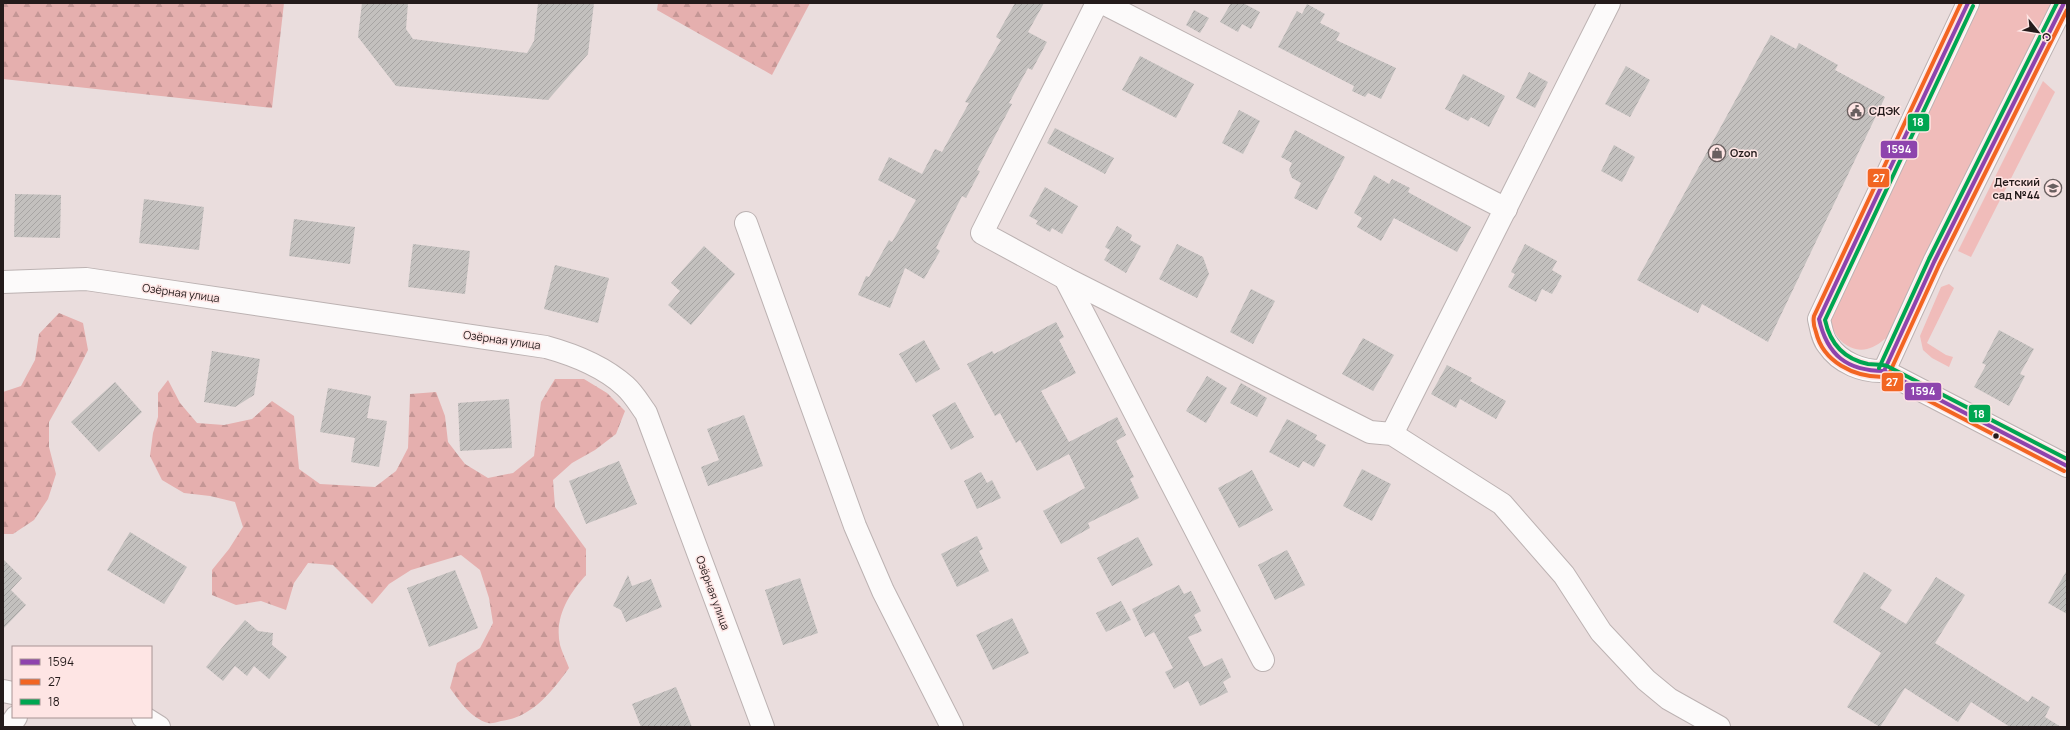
<svg xmlns="http://www.w3.org/2000/svg" width="2070" height="730" viewBox="0 0 2070 730" font-family="Manrope,sans-serif">
	<style>
		.grass { fill: #f0bcba }
		.forest { fill: url(#forest-firs) }
		.building { fill: url(#building-hatch) }
		.lines { fill: none; stroke-linecap: round; stroke-linejoin: round }
		.street-casing { stroke: #bcb2b2; stroke-width: 24 }
		.street { stroke: #fcfafa; stroke-width: 22 }
		.bus-1-casing { stroke: #fee5e4; stroke-width: 7 }
		.bus-2-casing { stroke: #fee5e4; stroke-width: 7 }
		.bus-3-casing { stroke: #fee5e4; stroke-width: 7 }
		.bus-1 { stroke: #8e44ad; stroke-width: 4 }
		.bus-2 { stroke: #f26522; stroke-width: 4 }
		.bus-3 { stroke: #00a651; stroke-width: 4 }
		.bus-dot { fill: #241b1b; stroke: #fee5e4; stroke-width: 1.5 }
		.labels { text-anchor: middle; stroke-width: 3; stroke-linejoin: round; paint-order: stroke }
		.poi-label { font-size: 11px; font-weight: bold; fill: #241b1b; stroke: #fee5e4; text-anchor: start }
		.street-label { font-size: 11px; fill: #241b1b; stroke: #fee5e4 }
		.line-badge { stroke: #fee5e4; stroke-width: 1.5 }
		.badge-label { font-size: 11px; text-anchor: middle; font-weight: bold; fill: #fff }
	</style>
	<defs>
		<pattern id="forest-firs" width="22" height="20" patternUnits="userSpaceOnUse"><rect width="22" height="20" fill="#e5afae"/><path d="M5 1l3.5 6h-7zM16 11l3.5 6h-7z" fill="#c49695"/></pattern>
		<pattern id="building-hatch" width="6" height="6" patternUnits="userSpaceOnUse"><rect width="6" height="6" fill="#c3c0be"/><path d="M-1 1l2-2M0 6l6-6M5 7l2-2" fill="none" stroke="#a7a4a3"/></pattern>
	</defs>
	<rect width="100%" height="100%" fill="#eadddd"/>
	<g class="grass">
		<path d="M1980,3H2055L1889,336C1882,341 1876,347 1867,349C1850,353 1833,338 1831,321C1831,316 1834,308 1836,303Z"/>
		<polygon points="2043,81 2055,92 1971,257 1958,251"/>
		<polygon points="1949,284 1954,288 1927,343 1946,355 1953,357 1949,367 1932,358 1923,350 1920,336 1941,287"/>
	</g>
	<g class="forest">
		<polygon points="3,3 284,3 272,108 3,79"/>
		<polygon points="658,3 810,3 772,75 657,10"/>
		<polygon points="59,313 83,323 88,350 76,374 49,422 49,447 56,474 48,499 34,520 13,534 3,534 3,392 21,386 35,360 39,334"/>
		<path d="M555,379H584L607,393L625,411L616,434L595,450L572,463L553,480L555,507L586,549V575C569,594 554,617 560,645C562,652 566,660 569,668C552,692 531,718 501,721C497,722 492,724 488,723C471,718 460,702 450,688L457,663L480,648L493,623L489,598L480,570L461,555L411,570L389,584L372,604L333,565L308,563L294,583L286,610L261,601L236,605L212,595V570L229,549L243,527L235,502L210,496L184,493L162,480L150,456L153,433L158,417V393L168,380L180,403L197,423L224,425L252,419L272,401L294,416L299,469L320,484L375,487L396,471L408,448L410,394L436,392L445,416L448,442L465,464L488,478L513,473L534,456L541,402Z"/>
	</g>
	<g class="building">
		<polygon points="362,3 408,3 406,29 413,39 527,53 534,41 538,3 594,3 588,54 548,100 396,86 358,37"/>
		<polygon points="1015,3 1044,3 1028,32 1047,42 1032,70 1028,68 1009,103 1012,104 977,170 980,171 966,198 962,196 936,248 940,251 924,279 905,268 890,308 858,295 866,276 869,277 889,240 892,242 916,200 878,180 889,157 922,174 935,149 942,152 969,103 965,102 1001,40 996,37"/>
		<polygon points="1231,3 1243,3 1260,12 1251,29 1242,24 1238,32 1220,22"/>
		<polygon points="1307,4 1325,14 1320,23 1340,33 1336,40 1396,68 1381,99 1368,93 1365,97 1352,91 1354,86 1278,47 1297,11 1302,14"/>
		<polygon points="1194,10 1209,18 1200,33 1186,25"/>
		<polygon points="1771,35 1796,49 1799,43 1838,65 1835,70 1885,97 1768,342 1702,304 1698,313 1637,280"/>
		<polygon points="1140,56 1194,84 1176,118 1122,90"/>
		<polygon points="1626,66 1650,80 1630,117 1605,104"/>
		<polygon points="1529,72 1548,82 1535,108 1516,98"/>
		<polygon points="1463,74 1505,96 1489,127 1471,117 1468,121 1445,109"/>
		<polygon points="1239,110 1260,121 1243,154 1222,143"/>
		<polygon points="1055,128 1114,158 1105,174 1047,143"/>
		<polygon points="1295,130 1345,157 1317,210 1294,198 1301,183 1292,178 1289,170 1292,163 1281,157"/>
		<polygon points="1614,145 1635,157 1622,182 1601,171"/>
		<polygon points="1374,175 1389,184 1392,179 1410,188 1408,192 1471,227 1457,252 1394,218 1381,241 1357,227 1362,218 1354,213"/>
		<polygon points="1045,187 1078,206 1062,234 1052,228 1050,232 1036,224 1038,221 1029,216"/>
		<polygon points="15,194 61,195 60,238 14,237"/>
		<polygon points="144,199 204,207 199,250 139,243"/>
		<polygon points="294,219 355,227 350,264 289,256"/>
		<polygon points="1117,226 1132,235 1130,240 1141,246 1126,273 1104,260 1110,250 1105,247"/>
		<polygon points="413,244 470,251 465,294 408,287"/>
		<polygon points="1177,244 1203,257 1209,274 1197,298 1159,279"/>
		<polygon points="1525,244 1557,261 1552,270 1562,276 1552,294 1542,289 1536,302 1508,287 1515,274 1511,272"/>
		<polygon points="704,246 735,274 691,325 668,305 680,291 671,283"/>
		<polygon points="555,265 609,278 598,323 544,309"/>
		<polygon points="1251,289 1275,301 1253,344 1230,332"/>
		<polygon points="1056,322 1064,337 1059,340 1076,373 1041,391 1069,442 1117,417 1126,435 1116,441 1134,477 1130,479 1139,498 1088,523 1090,528 1061,544 1043,511 1085,488 1069,454 1037,471 1020,440 1016,443 1000,413 995,416 967,364 992,351 994,354"/>
		<polygon points="1999,330 2034,349 2020,374 2025,376 2009,406 1974,387 1986,365 1982,363"/>
		<polygon points="1363,338 1394,355 1373,391 1342,374"/>
		<polygon points="924,340 940,369 916,383 899,354"/>
		<polygon points="212,351 260,359 254,395 235,407 204,402"/>
		<polygon points="1447,365 1472,378 1470,381 1506,401 1496,419 1460,399 1456,408 1431,394"/>
		<polygon points="1207,376 1227,388 1206,423 1186,411"/>
		<polygon points="115,382 142,412 99,452 71,422"/>
		<polygon points="1241,383 1267,398 1257,417 1230,403"/>
		<polygon points="328,388 371,396 367,418 387,421 379,467 351,462 355,438 320,432"/>
		<polygon points="509,399 512,448 460,451 458,403"/>
		<polygon points="955,402 974,437 951,450 932,415"/>
		<polygon points="744,415 763,466 708,486 701,467 719,460 707,429"/>
		<polygon points="1287,419 1317,435 1315,439 1326,445 1314,467 1303,461 1299,468 1269,452"/>
		<polygon points="619,461 637,504 586,524 569,481"/>
		<polygon points="1362,469 1391,484 1372,521 1343,506"/>
		<polygon points="1252,470 1273,510 1239,528 1218,488"/>
		<polygon points="981,472 987,483 992,480 1001,498 977,509 964,481"/>
		<polygon points="130,532 187,567 164,604 107,570"/>
		<polygon points="977,536 983,549 979,551 989,571 957,587 941,554"/>
		<polygon points="1138,537 1153,565 1112,586 1097,558"/>
		<polygon points="1287,550 1305,585 1275,600 1258,565"/>
		<polygon points="3,559 22,578 11,590 26,605 3,629"/>
		<polygon points="455,570 478,628 429,647 407,588"/>
		<polygon points="2067,570 2067,614 2048,603"/>
		<polygon points="1864,572 1892,590 1880,608 1906,624 1936,577 1965,595 1935,643 2028,702 2032,696 2050,707 2045,717 2061,727 2010,727 1971,702 1958,722 1905,688 1880,727 1847,707 1881,653 1833,622"/>
		<polygon points="628,575 632,586 651,579 662,607 626,622 621,610 613,606"/>
		<polygon points="800,578 818,633 783,645 765,590"/>
		<polygon points="1179,585 1184,594 1191,591 1201,611 1194,615 1202,631 1188,637 1204,667 1222,658 1231,677 1223,682 1228,692 1200,706 1188,681 1174,689 1165,672 1173,668 1154,632 1145,637 1132,609"/>
		<polygon points="1121,601 1131,620 1106,632 1096,613"/>
		<polygon points="1012,618 1029,653 993,670 976,635"/>
		<polygon points="245,620 258,631 273,633 272,645 287,657 269,679 254,666 247,676 235,666 223,681 206,667"/>
		<polygon points="676,687 692,727 641,727 632,704"/>
	</g>
	<g class="lines">
		<defs>
			<g id="street">
				<polyline points="1097,3 982,233 1065,278 1370,432 1392,434 1502,504 1564,575 1601,632 1646,680 1669,699 1719,727"/>
				<polyline points="1103,3 1506,209"/>
				<path d="M1968,3L1819,319C1821,327 1822,338 1828,345C1840,363 1863,372 1884,371L2067,466"/>
				<polyline points="746,223 855,526 883,591 952,727"/>
				<polyline points="1065,278 1263,660"/>
				<path d="M3,282L86,279L546,347C575,355 603,366 625,386C634,394 640,405 646,413L763,727"/>
				<polyline points="1884,371 1934,262 2064,3"/>
				<polyline points="1392,434 1609,3"/>
				<polyline points="3,691 13,693"/>
				<polyline points="143,717 159,727"/>
				<polyline points="9,727 16,717"/>
			</g>
		</defs>
		<use href="#street" class="street-casing"/>
		<use href="#street" class="street"/>
		<defs>
			<g id="bus-1">
				<path d="M1968,3L1819,319C1827,355 1847,371 1884,371L2067,466"/>
				<polyline points="1884,371 1934,262 2064,3"/>
			</g>
			<g id="bus-2">
				<path d="M1961,3L1814,316C1813,321 1814,327 1816,332C1823,362 1854,377 1883,377L2064,471"/>
				<polyline points="1889,374 1939,265 2067,10"/>
			</g>
			<g id="bus-3">
				<path d="M1973,6L1825,320C1830,343 1844,359 1868,364C1874,365 1881,364 1887,366L2067,459"/>
				<polyline points="1879,368 1929,259 2057,3"/>
			</g>
		</defs>
		<use href="#bus-1" class="bus-1-casing"/>
		<use href="#bus-2" class="bus-2-casing"/>
		<use href="#bus-3" class="bus-3-casing"/>
		<use href="#bus-1" class="bus-1"/>
		<use href="#bus-2" class="bus-2"/>
		<use href="#bus-3" class="bus-3"/>
	</g>
	<defs>
		<symbol id="civic-ring" viewBox="-11 -11 22 22"><circle r="9.5" fill="#fee5e4" stroke="#695f5f" stroke-width="1.5"/><path d="M-.6-6.5H3V-4.5H.6V-3L4-1V1h2V6H-6V1h2V-1L-.6-3ZM-1.2 2.5V6h2.4V2.5Z" fill="#695f5f"/></symbol>
		<symbol id="shop-ring" viewBox="-11 -11 22 22"><circle r="9.5" fill="#fee5e4" stroke="#695f5f" stroke-width="1.5"/><path d="M-5-2.5h2.3a2.7 3.5 0 0 1 5.4 0H5L5.5 6h-11ZM-1.5-2.5h3a1.5 2.3 0 0 0-3 0Z" fill="#695f5f"/></symbol>
		<symbol id="school-ring" viewBox="-11 -11 22 22"><circle r="9.5" fill="#fee5e4" stroke="#695f5f" stroke-width="1.5"/><path d="M0-5L7-2L0 1L-7-2ZM-4 1L0 2.5L4 1V4Q0 6-4 4Z" fill="#695f5f"/></symbol>
	</defs>
	<g fill-rule="evenodd">
		<use href="#civic-ring" x="1846" y="101" width="20" height="20"/>
		<use href="#shop-ring" x="1707" y="143" width="20" height="20"/>
		<use href="#school-ring" x="2043" y="178" width="20" height="20"/>
	</g>
	<circle class="bus-dot" cx="1996" cy="436" r="3.5"/>
	<g class="labels">
		<g class="poi-label">
			<text x="1869" y="115">СДЭК</text>
			<text x="1730" y="157">Ozon</text>
			<text x="2040" y="186" text-anchor="end">Детский<tspan x="2040" dy="13">сад №44</tspan></text>
		</g>
		<g class="street-label">
			<text transform="translate(181 293) rotate(8)" y="4">Озёрная улица</text>
			<text transform="translate(502 340) rotate(8)" y="4">Озёрная улица</text>
			<text transform="translate(713 593) rotate(70)" y="4">Озёрная улица</text>
		</g>
	</g>
	<g class="line-badge">
		<rect x="1907" y="113" width="23" height="19" rx="4" fill="#00a651"/>
		<rect x="1880" y="140" width="38" height="19" rx="4" fill="#8e44ad"/>
		<rect x="1867" y="168" width="23" height="20" rx="4" fill="#f26522"/>
		<rect x="1881" y="372" width="23" height="20" rx="4" fill="#f26522"/>
		<rect x="1904" y="382" width="38" height="19" rx="4" fill="#8e44ad"/>
		<rect x="1968" y="404" width="23" height="19" rx="4" fill="#00a651"/>
	</g>
	<g class="badge-label">
		<text x="1918" y="126">18</text>
		<text x="1899" y="153">1594</text>
		<text x="1879" y="182">27</text>
		<text x="1892" y="386">27</text>
		<text x="1923" y="395">1594</text>
		<text x="1979" y="418">18</text>
	</g>
	<rect width="2070" height="730" fill="none" stroke="#241b1b" stroke-width="8"/>
	<rect x="12" y="646" width="140" height="72" fill="#fee5e4" stroke="#a79494"/>
	<rect x="20" y="659" width="20" height="6" fill="#8e44ad" stroke="#a79494"/>
	<text x="48" y="666" font-size="12" fill="#241b1b">1594</text>
	<rect x="20" y="679" width="20" height="6" fill="#f26522" stroke="#a79494"/>
	<text x="48" y="686" font-size="12" fill="#241b1b">27</text>
	<rect x="20" y="699" width="20" height="6" fill="#00a651" stroke="#a79494"/>
	<text x="48" y="706" font-size="12" fill="#241b1b">18</text>
	<g transform="translate(2038 32) rotate(120)" stroke="#fee5e4" stroke-width="3" paint-order="stroke">
	<path d="M0-3L7 15L0 10L-7 15Z" fill="#241b1b"/>
	<text y="-6" font-size="11" font-weight="bold" text-anchor="middle" fill="#241b1b">С</text>
	</g>
</svg>
